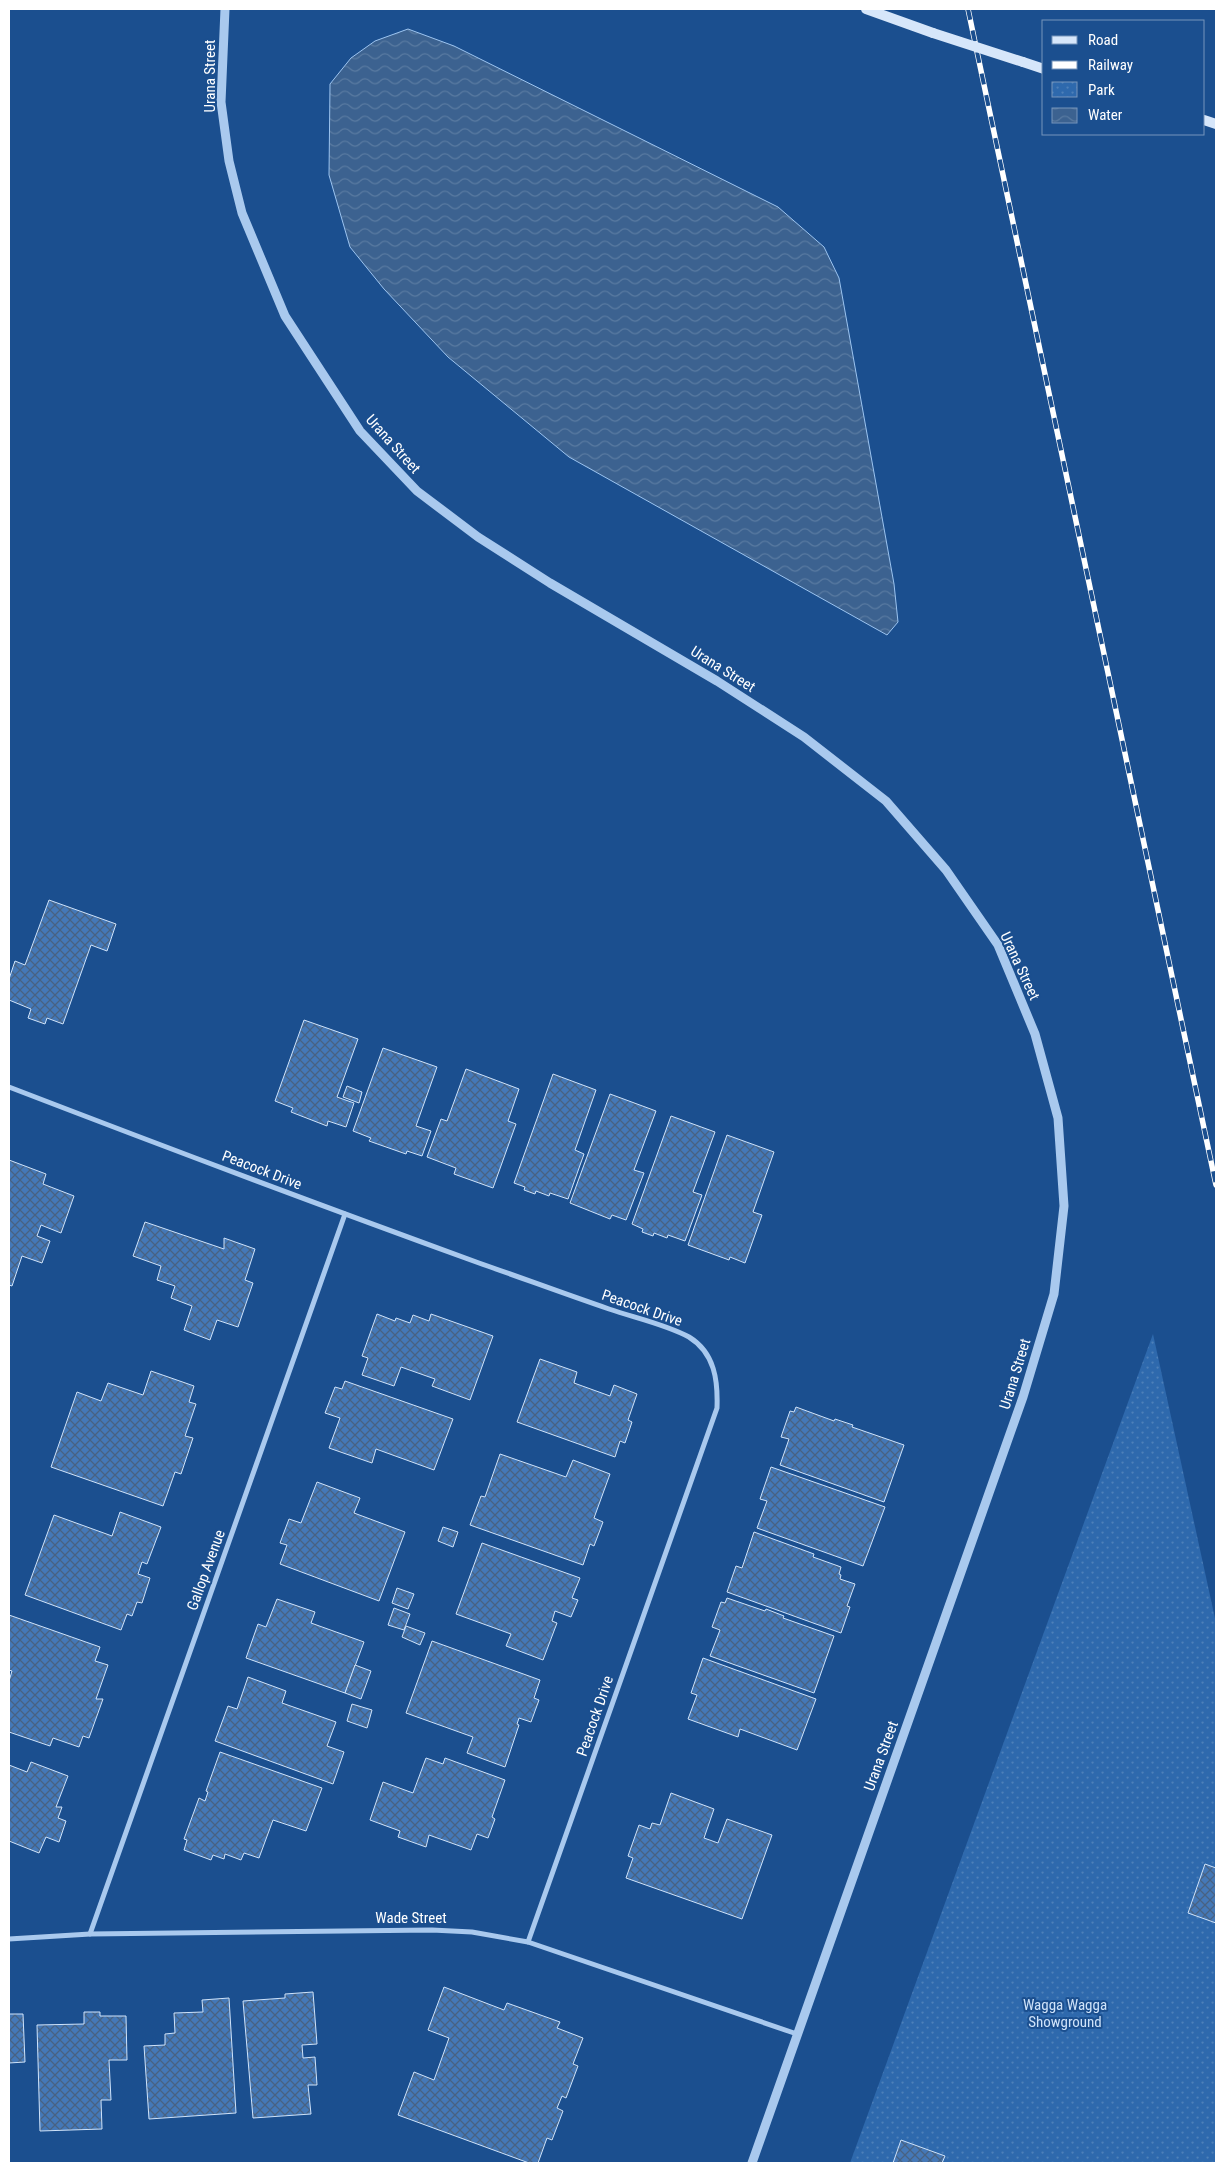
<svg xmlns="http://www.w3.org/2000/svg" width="1225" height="2172" viewBox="0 0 1225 2172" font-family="'Roboto Condensed',sans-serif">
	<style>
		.park { fill: url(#park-dots) }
		.water { fill: url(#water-waves); stroke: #9cc4f0 }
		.building { fill: url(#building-cross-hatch); stroke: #cfe3fa }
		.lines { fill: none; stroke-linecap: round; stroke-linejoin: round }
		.minor { stroke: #a9c9ee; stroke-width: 5 }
		.tertiary { stroke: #a9c9ee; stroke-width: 9 }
		.secondary { stroke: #d6e6fa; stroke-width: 10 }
		.rail-casing { stroke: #fff; stroke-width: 5.5 }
		.rail { stroke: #1b4f8f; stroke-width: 4; stroke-dasharray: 11; stroke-linecap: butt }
		.secondary-bridge { stroke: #d6e6fa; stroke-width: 10 }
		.labels { text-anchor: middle; stroke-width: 4; stroke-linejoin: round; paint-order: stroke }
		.street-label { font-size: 15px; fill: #fff; stroke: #1b4f8f }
		.park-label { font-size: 15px; fill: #cfe3fa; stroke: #1b4f8f }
	</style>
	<defs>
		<pattern id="park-dots" width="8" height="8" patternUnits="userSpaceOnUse" patternTransform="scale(1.25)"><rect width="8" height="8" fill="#2e69ad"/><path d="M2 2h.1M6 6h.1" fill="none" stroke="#4d80b9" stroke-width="1.8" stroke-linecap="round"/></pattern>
		<pattern id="water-waves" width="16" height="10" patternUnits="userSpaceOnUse" patternTransform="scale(1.25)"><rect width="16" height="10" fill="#3c6290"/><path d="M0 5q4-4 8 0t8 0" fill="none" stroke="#597aa1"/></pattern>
		<pattern id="building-cross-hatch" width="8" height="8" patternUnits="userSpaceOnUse" patternTransform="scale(1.25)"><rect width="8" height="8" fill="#4478b7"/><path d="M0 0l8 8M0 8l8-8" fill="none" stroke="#486282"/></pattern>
	</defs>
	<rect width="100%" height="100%" fill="#1b4f8f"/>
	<polygon class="park" points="1153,1334 1216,1623 1216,2163 850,2163"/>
	<polygon class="water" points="408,29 454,46 778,207 824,247 839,278 894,584 898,622 887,635 569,457 448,357 384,289 350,247 329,175 330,84 351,58 375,41"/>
	<g class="building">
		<polygon points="49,900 116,924 107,951 91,945 63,1024 47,1018 45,1024 28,1018 31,1009 9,1000 9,979 15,961 25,965"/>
		<polygon points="304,1020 358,1039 337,1097 354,1103 346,1127 328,1121 327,1126 291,1112 293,1108 275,1101"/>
		<polygon points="383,1048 437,1067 416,1126 431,1131 422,1156 407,1151 406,1154 369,1141 371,1138 353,1131"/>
		<polygon points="466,1069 519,1089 508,1121 516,1124 493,1188 454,1174 456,1168 427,1157 441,1119 447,1121"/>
		<polygon points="553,1074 596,1090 575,1150 584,1154 568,1199 550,1193 549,1196 536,1191 535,1194 524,1190 525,1187 514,1183"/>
		<polygon points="347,1086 362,1092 359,1103 343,1097"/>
		<polygon points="610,1094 656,1111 634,1170 644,1173 626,1220 612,1215 610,1219 570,1203"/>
		<polygon points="671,1116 715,1132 693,1192 702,1195 685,1241 668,1235 667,1238 654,1233 653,1236 642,1232 643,1229 632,1224"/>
		<polygon points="727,1135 774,1152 753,1212 762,1215 745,1263 730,1257 729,1260 688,1245"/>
		<polygon points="9,1160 46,1174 43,1184 74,1196 61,1233 41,1225 37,1236 50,1241 42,1263 22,1256 12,1286 9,1285"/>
		<polygon points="145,1222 224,1249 224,1238 255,1249 245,1280 253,1283 238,1327 217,1320 210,1340 184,1330 192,1306 171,1298 175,1286 157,1280 161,1266 133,1256"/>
		<polygon points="377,1314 395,1321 396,1318 410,1323 413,1315 429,1321 431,1314 493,1336 470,1400 432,1386 435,1379 401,1367 394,1386 362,1375 368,1358 362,1356"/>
		<polygon points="540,1359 577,1372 574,1383 610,1396 614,1385 637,1394 628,1420 632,1422 625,1443 620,1441 615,1457 517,1422"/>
		<polygon points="151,1371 194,1386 189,1402 196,1404 185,1436 193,1438 181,1474 175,1472 163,1506 51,1467 77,1392 101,1401 108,1383 143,1395"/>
		<polygon points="345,1381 453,1419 434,1470 376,1449 372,1463 329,1448 340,1418 325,1413 335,1387 342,1389"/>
		<polygon points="796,1407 834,1421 835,1419 853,1425 852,1427 904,1445 884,1502 780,1465 789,1439 781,1437 790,1411 794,1412"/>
		<polygon points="500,1454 566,1477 573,1460 610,1474 594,1518 603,1522 594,1546 590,1544 583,1565 470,1525 481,1496 485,1497"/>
		<polygon points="771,1467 885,1507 863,1566 757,1528 767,1501 760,1499"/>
		<polygon points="317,1482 360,1498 354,1513 405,1532 379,1601 280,1564 287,1545 280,1543 289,1519 301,1523"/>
		<polygon points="120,1512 161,1527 147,1564 142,1562 138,1574 150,1578 142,1603 137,1602 132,1616 127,1614 121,1630 25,1595 54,1515 112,1536"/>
		<polygon points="443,1527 458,1532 453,1547 438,1541"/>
		<polygon points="754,1532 814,1554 813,1557 841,1567 839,1574 841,1575 840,1579 855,1584 847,1606 850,1607 841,1633 727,1592 736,1566 742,1568"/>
		<polygon points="482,1543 580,1578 572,1598 578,1600 571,1617 555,1611 552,1621 557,1623 543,1660 506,1646 511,1634 456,1614"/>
		<polygon points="397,1588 414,1594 408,1609 392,1603"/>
		<polygon points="727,1598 765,1611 766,1609 784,1616 783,1618 834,1636 814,1693 710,1656 720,1630 712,1627 721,1602 725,1603"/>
		<polygon points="277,1599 315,1612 311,1623 364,1642 345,1693 246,1658 258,1624 266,1627"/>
		<polygon points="394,1608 410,1614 404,1630 388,1625"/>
		<polygon points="9,1615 100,1647 95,1661 108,1665 96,1699 103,1699 89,1738 83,1736 79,1747 53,1738 50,1746 9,1732 9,1681 12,1671 9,1670"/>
		<polygon points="406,1626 425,1633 420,1645 402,1637"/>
		<polygon points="432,1641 540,1680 534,1698 539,1700 531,1722 519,1718 517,1724 519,1725 505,1767 467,1753 473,1737 406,1713"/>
		<polygon points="703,1658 816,1699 797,1750 740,1729 738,1737 688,1719 697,1695 691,1693"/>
		<polygon points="355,1665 371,1671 361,1699 345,1693"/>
		<polygon points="248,1677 286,1691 282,1703 336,1722 327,1746 344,1752 333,1784 215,1741 228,1706 237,1709"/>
		<polygon points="352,1704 372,1710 367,1728 347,1721"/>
		<polygon points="220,1752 322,1788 306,1831 273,1820 259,1858 244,1853 241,1860 225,1854 224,1859 213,1855 211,1860 184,1850 187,1840 184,1839 199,1798 205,1801 208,1792 206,1791"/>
		<polygon points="426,1758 443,1764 445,1758 505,1780 492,1817 495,1819 488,1838 477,1834 471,1850 429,1835 426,1847 398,1837 400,1831 370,1820 383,1782 413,1793"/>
		<polygon points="31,1762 68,1776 56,1807 62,1807 58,1818 66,1821 59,1842 46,1837 39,1853 9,1841 9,1765 27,1772"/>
		<polygon points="671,1793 714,1809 704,1838 718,1843 727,1819 772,1835 742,1919 626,1878 633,1858 628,1856 639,1825 650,1829 652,1823 660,1825"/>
		<polygon points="1205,1864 1216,1868 1216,1923 1188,1913"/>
		<polygon points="444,1987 504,2010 507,2003 560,2022 557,2028 583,2038 573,2064 578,2066 566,2098 562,2096 557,2108 563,2111 552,2140 547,2138 538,2163 529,2163 398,2115 414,2072 434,2080 449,2038 428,2030"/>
		<polygon points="313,1992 317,2044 302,2045 303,2058 315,2057 317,2085 308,2085 311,2114 253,2118 243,2001 285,1998 285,1994"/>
		<polygon points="229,1998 236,2113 149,2119 144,2046 165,2045 165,2034 175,2033 174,2013 203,2012 202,2000"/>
		<polygon points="84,2012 100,2012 100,2016 126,2016 127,2060 109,2060 111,2100 101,2100 102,2129 40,2131 37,2025 84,2024"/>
		<polygon points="9,2014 23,2014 25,2062 9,2063"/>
		<polygon points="901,2140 945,2156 942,2163 893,2163"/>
	</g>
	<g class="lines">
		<g class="minor">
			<path d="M9,1087C165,1147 322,1206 479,1263C522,1278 565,1294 609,1309C635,1318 665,1324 689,1337C715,1353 718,1381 717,1408L528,1942"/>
			<polyline points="90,1934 345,1214"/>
			<polyline points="9,1939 90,1934 432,1930 472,1932 528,1942 797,2034"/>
		</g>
		<polyline class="tertiary" points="225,9 221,102 229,161 242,213 285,316 360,431 417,491 478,537 550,583 717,681 804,737 886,801 946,870 998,945 1035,1034 1058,1118 1064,1206 1054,1294 1023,1397 752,2163"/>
		<g class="secondary">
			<polyline points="866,9 933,33"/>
			<polyline points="1023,62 1044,69"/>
			<polyline points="1204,120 1216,124"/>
		</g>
		<defs>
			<polyline id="rail" points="968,9 1216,1185"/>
		</defs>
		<use href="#rail" class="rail-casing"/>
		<use href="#rail" class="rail"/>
		<polyline class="secondary-bridge" points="933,33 1023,62"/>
	</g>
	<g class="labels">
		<g class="street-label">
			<text transform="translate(210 76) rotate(-90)" y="5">Urana Street</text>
			<text transform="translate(393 444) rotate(48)" y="5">Urana Street</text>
			<text transform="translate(723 669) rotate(32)" y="5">Urana Street</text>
			<text transform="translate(1020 966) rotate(65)" y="5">Urana Street</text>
			<text transform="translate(262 1170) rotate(21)" y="5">Peacock Drive</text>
			<text transform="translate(642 1308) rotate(19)" y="5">Peacock Drive</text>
			<text transform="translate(1015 1374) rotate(-73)" y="5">Urana Street</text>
			<text transform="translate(206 1570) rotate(-70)" y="5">Gallop Avenue</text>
			<text transform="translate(595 1716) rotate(-71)" y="5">Peacock Drive</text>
			<text transform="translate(881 1756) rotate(-70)" y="5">Urana Street</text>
			<text x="411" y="1923">Wade Street</text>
		</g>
		<g class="park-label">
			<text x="1065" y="2010">Wagga Wagga<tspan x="1065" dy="17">Showground</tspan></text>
		</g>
	</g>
	<rect width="1225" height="2172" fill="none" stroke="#ffffff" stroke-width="20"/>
	<rect x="1042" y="20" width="162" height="115" fill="#1b4f8f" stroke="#7695bc"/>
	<rect x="1052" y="36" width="25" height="8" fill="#d6e6fa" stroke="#7695bc"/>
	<text x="1088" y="45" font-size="15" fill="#ffffff">Road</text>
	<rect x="1052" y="61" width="25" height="8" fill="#ffffff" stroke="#7695bc"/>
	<text x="1088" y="70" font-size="15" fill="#ffffff">Railway</text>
	<rect x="1052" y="82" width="25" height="15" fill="url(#park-dots)" stroke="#7695bc"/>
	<text x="1088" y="95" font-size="15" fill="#ffffff">Park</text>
	<rect x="1052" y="108" width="25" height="15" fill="url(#water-waves)" stroke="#7695bc"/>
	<text x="1088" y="120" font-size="15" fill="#ffffff">Water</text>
</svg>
